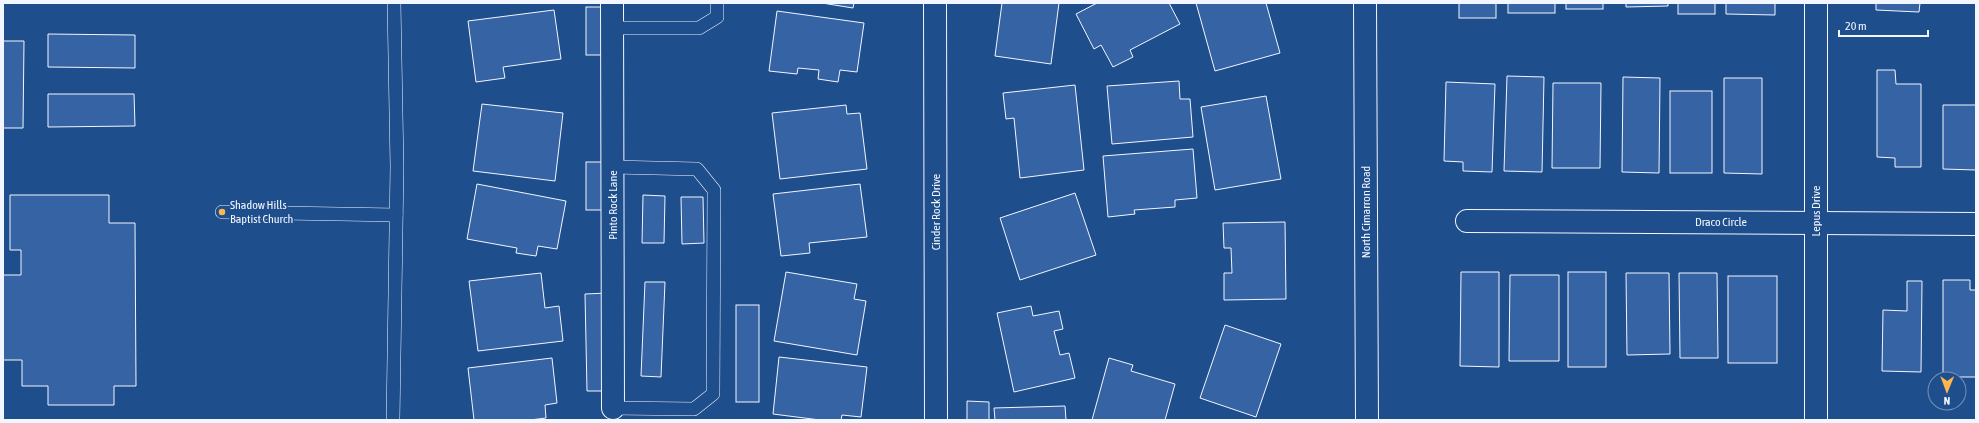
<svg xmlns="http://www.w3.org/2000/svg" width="1979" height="423" viewBox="0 0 1979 423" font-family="'Asap Condensed',sans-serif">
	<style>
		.building { fill: #3563a3; stroke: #f2f6ff }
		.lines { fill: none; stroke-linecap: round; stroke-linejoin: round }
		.service-casing { stroke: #f2f6ff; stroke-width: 14 }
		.minor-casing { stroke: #f2f6ff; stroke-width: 24 }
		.tertiary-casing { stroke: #f2f6ff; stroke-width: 24 }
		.service { stroke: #1f4e8c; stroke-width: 13 }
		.minor { stroke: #1f4e8c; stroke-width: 22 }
		.tertiary { stroke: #1f4e8c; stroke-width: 22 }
		.poi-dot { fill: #ffb74d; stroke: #1f4e8c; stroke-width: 1.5 }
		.labels { text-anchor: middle; stroke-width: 3; stroke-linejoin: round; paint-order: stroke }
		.poi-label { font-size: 12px; fill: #f2f6ff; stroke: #1f4e8c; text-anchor: start }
		.street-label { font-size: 12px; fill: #f2f6ff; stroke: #1f4e8c }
	</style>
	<rect width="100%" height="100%" fill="#1f4e8c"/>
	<g class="building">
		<polygon points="822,3 854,3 853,8"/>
		<polygon points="1002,3 1059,3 1051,64 995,56"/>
		<polygon points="1097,3 1169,3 1180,24 1130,50 1133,57 1113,67 1101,45 1094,49 1076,14"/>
		<polygon points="1196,3 1266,3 1280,53 1215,71"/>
		<rect x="1459" y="3" width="37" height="15"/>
		<rect x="1508" y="3" width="47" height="10"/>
		<rect x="1566" y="3" width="37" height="6"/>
		<polygon points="1626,3 1668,3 1668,6 1626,7"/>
		<rect x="1678" y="3" width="37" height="11"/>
		<polygon points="1726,3 1775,3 1775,15 1726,14"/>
		<polygon points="1876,3 1920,3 1919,12 1876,10"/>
		<rect x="586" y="7" width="23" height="48"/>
		<polygon points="554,10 561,59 503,67 505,78 476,82 468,21"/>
		<polygon points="777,11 864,23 857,72 840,70 838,82 818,79 819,70 798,68 797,74 769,71"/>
		<polygon points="48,34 135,35 135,68 48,67"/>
		<polygon points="3,41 24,41 23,128 3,128"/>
		<polygon points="1877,70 1895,70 1896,84 1921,84 1921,167 1895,167 1895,158 1877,157"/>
		<polygon points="1507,76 1544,77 1542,172 1504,171"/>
		<polygon points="1623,77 1660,78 1659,173 1622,172"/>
		<polygon points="1724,78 1762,78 1762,174 1724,173"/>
		<polygon points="1179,81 1180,99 1190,99 1193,137 1112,144 1107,86"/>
		<polygon points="1446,82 1495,84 1492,172 1463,171 1463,162 1444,161"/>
		<polygon points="1553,83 1601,83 1600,168 1552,168"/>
		<polygon points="1075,85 1084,170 1020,178 1014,118 1006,119 1003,93"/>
		<rect x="1670" y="91" width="42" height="82"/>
		<polygon points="48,94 134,94 135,126 48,127"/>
		<polygon points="1266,96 1281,179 1215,190 1201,107"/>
		<polygon points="482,104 563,113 555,181 473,171"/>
		<polygon points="846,105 847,114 860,113 867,169 780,179 772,113"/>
		<polygon points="1943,105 1976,105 1976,170 1943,169"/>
		<polygon points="1193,149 1197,198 1175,200 1175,207 1134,210 1135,214 1108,217 1103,156"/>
		<rect x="586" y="162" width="23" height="48"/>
		<polygon points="477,184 566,201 557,249 538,246 536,256 516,253 517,248 467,239"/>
		<polygon points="860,184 867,237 809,243 810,253 781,256 773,194"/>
		<polygon points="1075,193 1096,255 1020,280 1000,218"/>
		<polygon points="10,195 109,195 109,223 135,223 136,386 114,386 114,405 48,405 48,386 22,386 22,360 3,360 3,275 21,275 21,250 10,250"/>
		<polygon points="643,195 665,196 664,243 642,243"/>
		<polygon points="681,197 703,197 704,243 682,244"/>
		<polygon points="1285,222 1286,299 1224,300 1224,273 1232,273 1231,248 1224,248 1223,223"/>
		<polygon points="786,272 857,284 854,299 866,301 857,355 774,341"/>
		<polygon points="1461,272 1499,272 1499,367 1460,366"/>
		<rect x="1568" y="272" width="38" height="95"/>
		<polygon points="541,273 545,308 559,306 563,341 478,351 469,281"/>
		<polygon points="1626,273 1669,273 1670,354 1627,355"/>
		<polygon points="1679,273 1717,273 1718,358 1680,358"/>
		<polygon points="1510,275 1559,275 1559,361 1509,361"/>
		<rect x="1728" y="276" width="49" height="87"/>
		<polygon points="1943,280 1970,280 1970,290 1976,290 1976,377 1943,377"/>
		<polygon points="1907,281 1922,281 1921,372 1882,371 1883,310 1907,311"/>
		<polygon points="645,282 665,282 661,377 641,376"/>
		<polygon points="608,293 610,391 587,391 585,294"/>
		<rect x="736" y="305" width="23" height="97"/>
		<polygon points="1031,306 1033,316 1059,311 1063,329 1054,331 1060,355 1069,353 1075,378 1014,392 997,313"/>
		<polygon points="1225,325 1281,344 1256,417 1200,398"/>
		<polygon points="779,357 867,367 861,417 842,415 841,420 820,420 773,414"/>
		<polygon points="552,358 557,403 545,405 546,418 530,420 474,420 468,368"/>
		<polygon points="1109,358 1133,365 1131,371 1175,384 1165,420 1092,420"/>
		<polygon points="967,401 989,402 989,420 967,420"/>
		<polygon points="1065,406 1066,420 995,420 994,408"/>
	</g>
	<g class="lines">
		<defs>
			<g id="service">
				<polyline points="612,28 699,28 717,17 717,3"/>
				<polyline points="613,167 697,169 714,190 713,394 694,409 613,408"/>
				<polyline points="222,212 396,215"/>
				<polyline points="393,420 397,167 394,3"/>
			</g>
			<g id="minor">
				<polyline points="612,3 613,408"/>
				<polyline points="935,3 936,420"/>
				<polyline points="1816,3 1816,420"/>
				<polyline points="1467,221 1976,224"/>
			</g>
			<polyline id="tertiary" points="1365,3 1367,420"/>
		</defs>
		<use href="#service" class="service-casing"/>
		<use href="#minor" class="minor-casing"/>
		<use href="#tertiary" class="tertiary-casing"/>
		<use href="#service" class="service"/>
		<use href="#minor" class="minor"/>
		<use href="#tertiary" class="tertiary"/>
	</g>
	<circle class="poi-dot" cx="222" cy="212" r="4"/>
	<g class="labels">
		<g class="poi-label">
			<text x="230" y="209">Shadow Hills<tspan x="230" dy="14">Baptist Church</tspan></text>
		</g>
		<g class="street-label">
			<text transform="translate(613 205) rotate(-90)" y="4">Pinto Rock Lane</text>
			<text transform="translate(1816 211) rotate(-90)" y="4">Lepus Drive</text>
			<text transform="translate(936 212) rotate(-90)" y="4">Cinder Rock Drive</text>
			<text transform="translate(1366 212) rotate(-90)" y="4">North Cimarron Road</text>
			<text x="1721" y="226">Draco Circle</text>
		</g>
	</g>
	<rect width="1979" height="423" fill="none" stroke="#f2f6ff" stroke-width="8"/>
	<g transform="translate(1947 391) rotate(181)"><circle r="19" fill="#1f4e8c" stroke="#7391ba"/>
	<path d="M0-3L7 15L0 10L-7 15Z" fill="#ffb74d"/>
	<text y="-6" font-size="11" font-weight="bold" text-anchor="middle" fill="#f2f6ff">N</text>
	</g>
	<path d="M1839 30v6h89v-6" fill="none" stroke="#f2f6ff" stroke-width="2"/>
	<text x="1845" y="30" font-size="12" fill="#f2f6ff" stroke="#1f4e8c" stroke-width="3" paint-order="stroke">20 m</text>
</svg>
